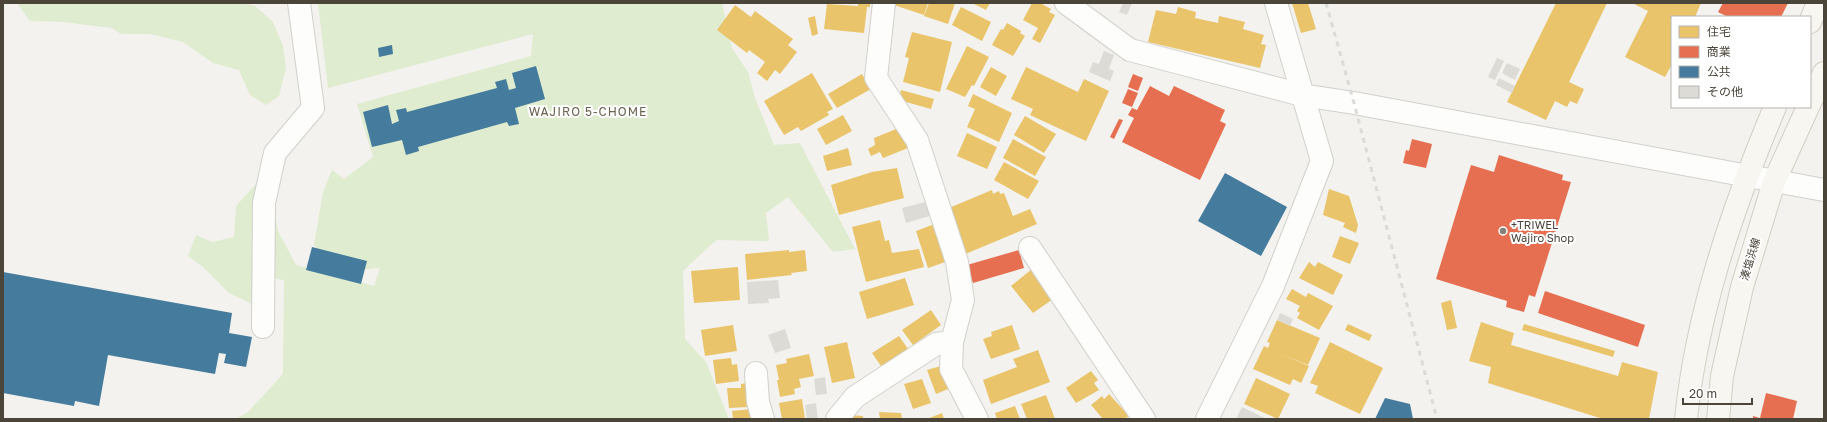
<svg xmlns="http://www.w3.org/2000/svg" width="1827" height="422" viewBox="0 0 1827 422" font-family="'Golos Text','Noto Sans JP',sans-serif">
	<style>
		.green { fill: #dfeccf }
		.homes { fill: #e9c46a }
		.shops { fill: #e76f51 }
		.public { fill: #457b9d }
		.building { fill: #dddbd6 }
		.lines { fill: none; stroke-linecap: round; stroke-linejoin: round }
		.street-casing { stroke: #d1d0cb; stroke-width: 24 }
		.secondary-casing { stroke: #d2cfc5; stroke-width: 24 }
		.street { stroke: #fdfdfc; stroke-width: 22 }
		.secondary { stroke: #f7f6f1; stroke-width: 22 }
		.rail { stroke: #dbdbda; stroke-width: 3; stroke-dasharray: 5 5; stroke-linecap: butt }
		.poi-dot { fill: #858178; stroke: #fff; stroke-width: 1.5 }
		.labels { text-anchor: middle; stroke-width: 4; stroke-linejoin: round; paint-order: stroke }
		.poi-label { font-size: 11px; fill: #4a4439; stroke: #fff; text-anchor: start }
		.street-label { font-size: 11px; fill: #4a4439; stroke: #fff }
		.neighbourhood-label { font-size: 12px; letter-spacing: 1px; fill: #6c6351; stroke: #fff }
	</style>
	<rect width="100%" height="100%" fill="#f3f2ee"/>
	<g class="green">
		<polygon points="17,3 243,3 255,6 273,22 283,46 286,68 279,96 266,105 250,95 239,70 213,63 183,42 150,34 121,34 112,28 63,22 30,21"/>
		<polygon points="318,3 722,3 732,48 748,72 755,98 774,145 800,143 855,249 833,252 788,197 766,213 769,241 716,240 683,271 685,339 706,362 729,419 235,419 248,412 283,374 284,280 271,278 252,304 229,293 203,267 188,256 196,235 212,242 234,237 236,206 267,172 278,231 296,265 374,286 380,268 334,272 314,245 323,192 332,170 344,179 373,157 357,104 531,56 533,34 328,88"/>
	</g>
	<g class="homes">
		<polygon points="858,3 870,3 870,7 867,7 864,33 824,29 827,4 858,6"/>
		<polygon points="888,3 928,3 924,15"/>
		<polygon points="929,3 955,3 948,24 924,16"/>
		<polygon points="972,3 990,3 986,10"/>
		<polygon points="1032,3 1040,3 1051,9 1049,12 1055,15 1040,43 1032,39 1038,28 1023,20"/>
		<polygon points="1292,3 1308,3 1316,29 1301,33"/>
		<polygon points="1556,3 1607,3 1569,82 1584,89 1577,104 1570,101 1567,107 1555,101 1546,120 1507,102"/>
		<polygon points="1632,3 1701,3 1695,17 1672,17 1672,64 1665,77 1625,57 1648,11"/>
		<polygon points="735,5 751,17 755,11 793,39 788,45 797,52 780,74 775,70 767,81 757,73 765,62 749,50 747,53 717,30"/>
		<polygon points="961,7 991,22 982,41 952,25"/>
		<polygon points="1178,7 1196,12 1195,18 1218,23 1219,16 1245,22 1243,29 1264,35 1261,44 1266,45 1260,68 1148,42 1156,10 1176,14"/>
		<polygon points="815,16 818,34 812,36 808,18"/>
		<polygon points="1007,23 1021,31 1020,33 1025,36 1013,56 992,45 1001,29 1003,30"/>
		<polygon points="912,32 952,42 940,92 903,82 909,58 905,57"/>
		<polygon points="967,46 989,57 974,86 972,85 965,97 946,89"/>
		<polygon points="991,67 1007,76 996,96 980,87"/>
		<polygon points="1026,67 1078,92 1084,79 1109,91 1086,141 1030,115 1033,109 1011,99"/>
		<polygon points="812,73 833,109 827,112 829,115 801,131 798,127 784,135 764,101"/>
		<polygon points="862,74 871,89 837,108 828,94"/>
		<polygon points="901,90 934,99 931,109 899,100"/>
		<polygon points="973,94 1012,113 999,142 967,127 975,109 968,106"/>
		<polygon points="843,115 852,131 826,145 817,129"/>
		<polygon points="1025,116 1056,134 1044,153 1014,135"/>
		<polygon points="896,129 908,148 883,158 880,152 871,156 868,149 875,145 874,138"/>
		<polygon points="967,133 997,147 987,169 957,156"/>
		<polygon points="1013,139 1046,157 1035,176 1003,158"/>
		<polygon points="848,148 852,165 827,171 823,156"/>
		<polygon points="1004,162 1039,181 1028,199 994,180"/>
		<polygon points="897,168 904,198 839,215 831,185 872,172"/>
		<polygon points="1329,189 1349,196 1358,225 1356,233 1343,227 1345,223 1323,215"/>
		<polygon points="992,190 993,194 999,191 1000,194 1004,193 1013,216 1030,209 1037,224 963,255 949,208"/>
		<polygon points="880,220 885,241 889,240 892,253 919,249 924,267 866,282 852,227"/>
		<polygon points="937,223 951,260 928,268 916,231"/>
		<polygon points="1340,236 1359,243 1350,264 1332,257"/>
		<polygon points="789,250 789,252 805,250 807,271 791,273 792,275 747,280 745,254"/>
		<polygon points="1309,262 1315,267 1318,262 1343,275 1333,295 1299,278"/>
		<polygon points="738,267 740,300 694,303 691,271"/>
		<polygon points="1032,269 1053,299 1033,313 1011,286"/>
		<polygon points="905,278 914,305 867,319 859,292"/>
		<polygon points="1292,289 1306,297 1308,293 1333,306 1319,330 1297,318 1300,313 1297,311 1300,306 1286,299"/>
		<polygon points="1451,300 1457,328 1447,330 1441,303"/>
		<polygon points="931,310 941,325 913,345 902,330"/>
		<polygon points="1277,320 1320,338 1308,365 1281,354 1309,366 1301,383 1293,379 1290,385 1253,369 1264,346 1268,348 1270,343 1267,342"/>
		<polygon points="1481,322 1514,333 1511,345 1618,376 1622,362 1658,372 1649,419 1603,419 1488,383 1491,367 1469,361"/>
		<polygon points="1348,324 1372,335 1369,341 1345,330"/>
		<polygon points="1524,324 1615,351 1613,357 1522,330"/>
		<polygon points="733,325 737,351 705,356 701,330"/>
		<polygon points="1012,325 1020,349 991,359 983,339 992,336 991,332"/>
		<polygon points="899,336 908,349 881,366 872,353"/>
		<polygon points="847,342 855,378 832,383 824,347"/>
		<polygon points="1330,342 1383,368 1360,414 1315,393 1318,386 1310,383"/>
		<polygon points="1038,350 1050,382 991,404 983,380 1017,367 1013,359"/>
		<polygon points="809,354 814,376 799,379 801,387 794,389 795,394 780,397 777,380 779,380 776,365 787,363 786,359"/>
		<polygon points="731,358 732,365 737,364 739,381 716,384 713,360"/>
		<polygon points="941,366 948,389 936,394 927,370"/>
		<polygon points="1091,371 1098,380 1094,383 1099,390 1076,403 1066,388"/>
		<polygon points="1256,378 1290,394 1278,419 1244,404"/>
		<polygon points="922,379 931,403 913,409 904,384"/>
		<polygon points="747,383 749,407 729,408 727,388 741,388 741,384"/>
		<polygon points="1109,394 1129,416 1125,419 1103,419 1091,405 1102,396 1104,399"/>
		<polygon points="1046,395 1055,419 1027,419 1021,404"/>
		<polygon points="802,399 805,419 782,419 779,403"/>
		<polygon points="1015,406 1020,419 997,419 995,413"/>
		<polygon points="752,409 754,419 733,419 732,411"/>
		<polygon points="879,412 901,413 902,419 880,419"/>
		<polygon points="942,413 944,419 927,419"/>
		<polygon points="848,415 863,416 863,419 845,419"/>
	</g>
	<g class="shops">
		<polygon points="1723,3 1788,3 1781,17 1728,17 1718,12"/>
		<polygon points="1133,74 1143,78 1138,91 1128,87"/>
		<polygon points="1150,86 1169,96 1174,86 1225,110 1220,121 1226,124 1200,180 1122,142 1134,118 1128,115 1132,108 1137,110"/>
		<polygon points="1128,89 1138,93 1132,107 1122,103"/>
		<polygon points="1119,119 1123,120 1114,139 1110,137"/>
		<polygon points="1412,139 1432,144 1426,168 1403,163 1406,150 1409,151"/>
		<polygon points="1499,155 1563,175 1562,180 1571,182 1535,297 1529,295 1524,312 1506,307 1507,301 1436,279 1471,165 1494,172"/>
		<polygon points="1019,250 1024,268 973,283 967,265"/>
		<polygon points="1545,291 1645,325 1638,347 1538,313"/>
		<polygon points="1766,393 1797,401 1793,419 1753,419 1753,416 1760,418"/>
	</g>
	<g class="public">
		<polygon points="392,45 393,54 379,57 378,48"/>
		<polygon points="536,66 545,99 515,108 519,124 509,126 507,122 418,147 419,151 406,155 402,140 372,147 363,112 388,105 392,124 399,121 396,110 406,108 407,112 497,88 495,82 506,79 509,90 516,88 512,73"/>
		<polygon points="1225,173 1287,207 1261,256 1198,221"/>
		<polygon points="312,247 367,261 361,284 306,270"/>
		<polygon points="3,272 232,313 229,333 252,337 246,367 224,363 226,354 219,353 215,374 108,355 99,406 75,401 74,406 3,393"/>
		<polygon points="1385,398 1410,404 1413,419 1375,419"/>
	</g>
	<g class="building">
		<polygon points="1123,3 1132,3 1127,15 1119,12"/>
		<polygon points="1104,51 1114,55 1109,69 1114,71 1110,81 1089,72 1093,62 1099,64"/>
		<polygon points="1497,58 1504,61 1495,80 1488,77"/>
		<polygon points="1507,63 1520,69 1515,80 1502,73"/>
		<polygon points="1499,78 1515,86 1512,93 1496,85"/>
		<polygon points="929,201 933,215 906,223 902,208"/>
		<polygon points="778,280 780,298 768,299 769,303 748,304 747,282"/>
		<polygon points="1280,313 1293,319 1290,326 1277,320"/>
		<polygon points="785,329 791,348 775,353 768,335"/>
		<polygon points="825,377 827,394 816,395 814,379"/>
		<polygon points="816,403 818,419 807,419 805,405"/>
		<polygon points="1242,407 1267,419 1236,419"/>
	</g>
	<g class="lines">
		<defs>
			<g id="street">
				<polyline points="884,3 876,78 917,140 957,262 963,300 952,342 951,369 977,419"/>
				<polyline points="1066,3 1130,50 1302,95 1354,103 1824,190"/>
				<polyline points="1030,248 1144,419"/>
				<polyline points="263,327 264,203 275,153 313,108 299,3"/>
				<polyline points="756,373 758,402 763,419"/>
				<polyline points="837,419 855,397 936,344 952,342"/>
				<polyline points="1207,419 1273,286 1322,161 1276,3"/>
			</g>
			<g id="secondary">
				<polyline points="1810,22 1818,3"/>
				<polyline points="1810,103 1824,73"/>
				<path d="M1686,419C1697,311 1733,207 1775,107"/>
				<polyline points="1718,419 1722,376 1742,287 1774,182 1808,107"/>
			</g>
		</defs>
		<use href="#street" class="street-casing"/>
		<use href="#secondary" class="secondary-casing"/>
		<use href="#street" class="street"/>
		<use href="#secondary" class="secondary"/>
		<polyline class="rail" points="1326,3 1354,103 1437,419"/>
	</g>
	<circle class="poi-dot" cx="1503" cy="231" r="4"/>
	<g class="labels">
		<g class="poi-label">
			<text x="1511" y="229">+TRIWEL<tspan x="1511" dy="13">Wajiro Shop</tspan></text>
		</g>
		<g class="street-label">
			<text transform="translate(1750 259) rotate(-73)" y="4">湊塩浜線</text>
		</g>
		<g class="neighbourhood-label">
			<text x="588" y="116">WAJIRO 5-CHOME</text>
		</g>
	</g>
	<rect width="1827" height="422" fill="none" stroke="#4a4439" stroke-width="8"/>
	<rect x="1671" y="16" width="140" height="92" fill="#ffffff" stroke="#b7b4b0"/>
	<rect x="1679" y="26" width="20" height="12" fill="#e9c46a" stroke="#b7b4b0"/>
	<text x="1707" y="36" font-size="12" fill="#4a4439">住宅</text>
	<rect x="1679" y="46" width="20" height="12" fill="#e76f51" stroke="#b7b4b0"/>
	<text x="1707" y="56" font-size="12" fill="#4a4439">商業</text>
	<rect x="1679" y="66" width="20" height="12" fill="#457b9d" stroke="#b7b4b0"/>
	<text x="1707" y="76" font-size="12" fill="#4a4439">公共</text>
	<rect x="1679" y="86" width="20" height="12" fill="#dddbd6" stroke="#b7b4b0"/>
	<text x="1707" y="96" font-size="12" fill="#4a4439">その他</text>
	<path d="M1683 398v6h69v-6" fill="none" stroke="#4a4439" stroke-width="2"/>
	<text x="1689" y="398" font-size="12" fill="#4a4439" stroke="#ffffff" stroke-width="3" paint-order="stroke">20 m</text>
</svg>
